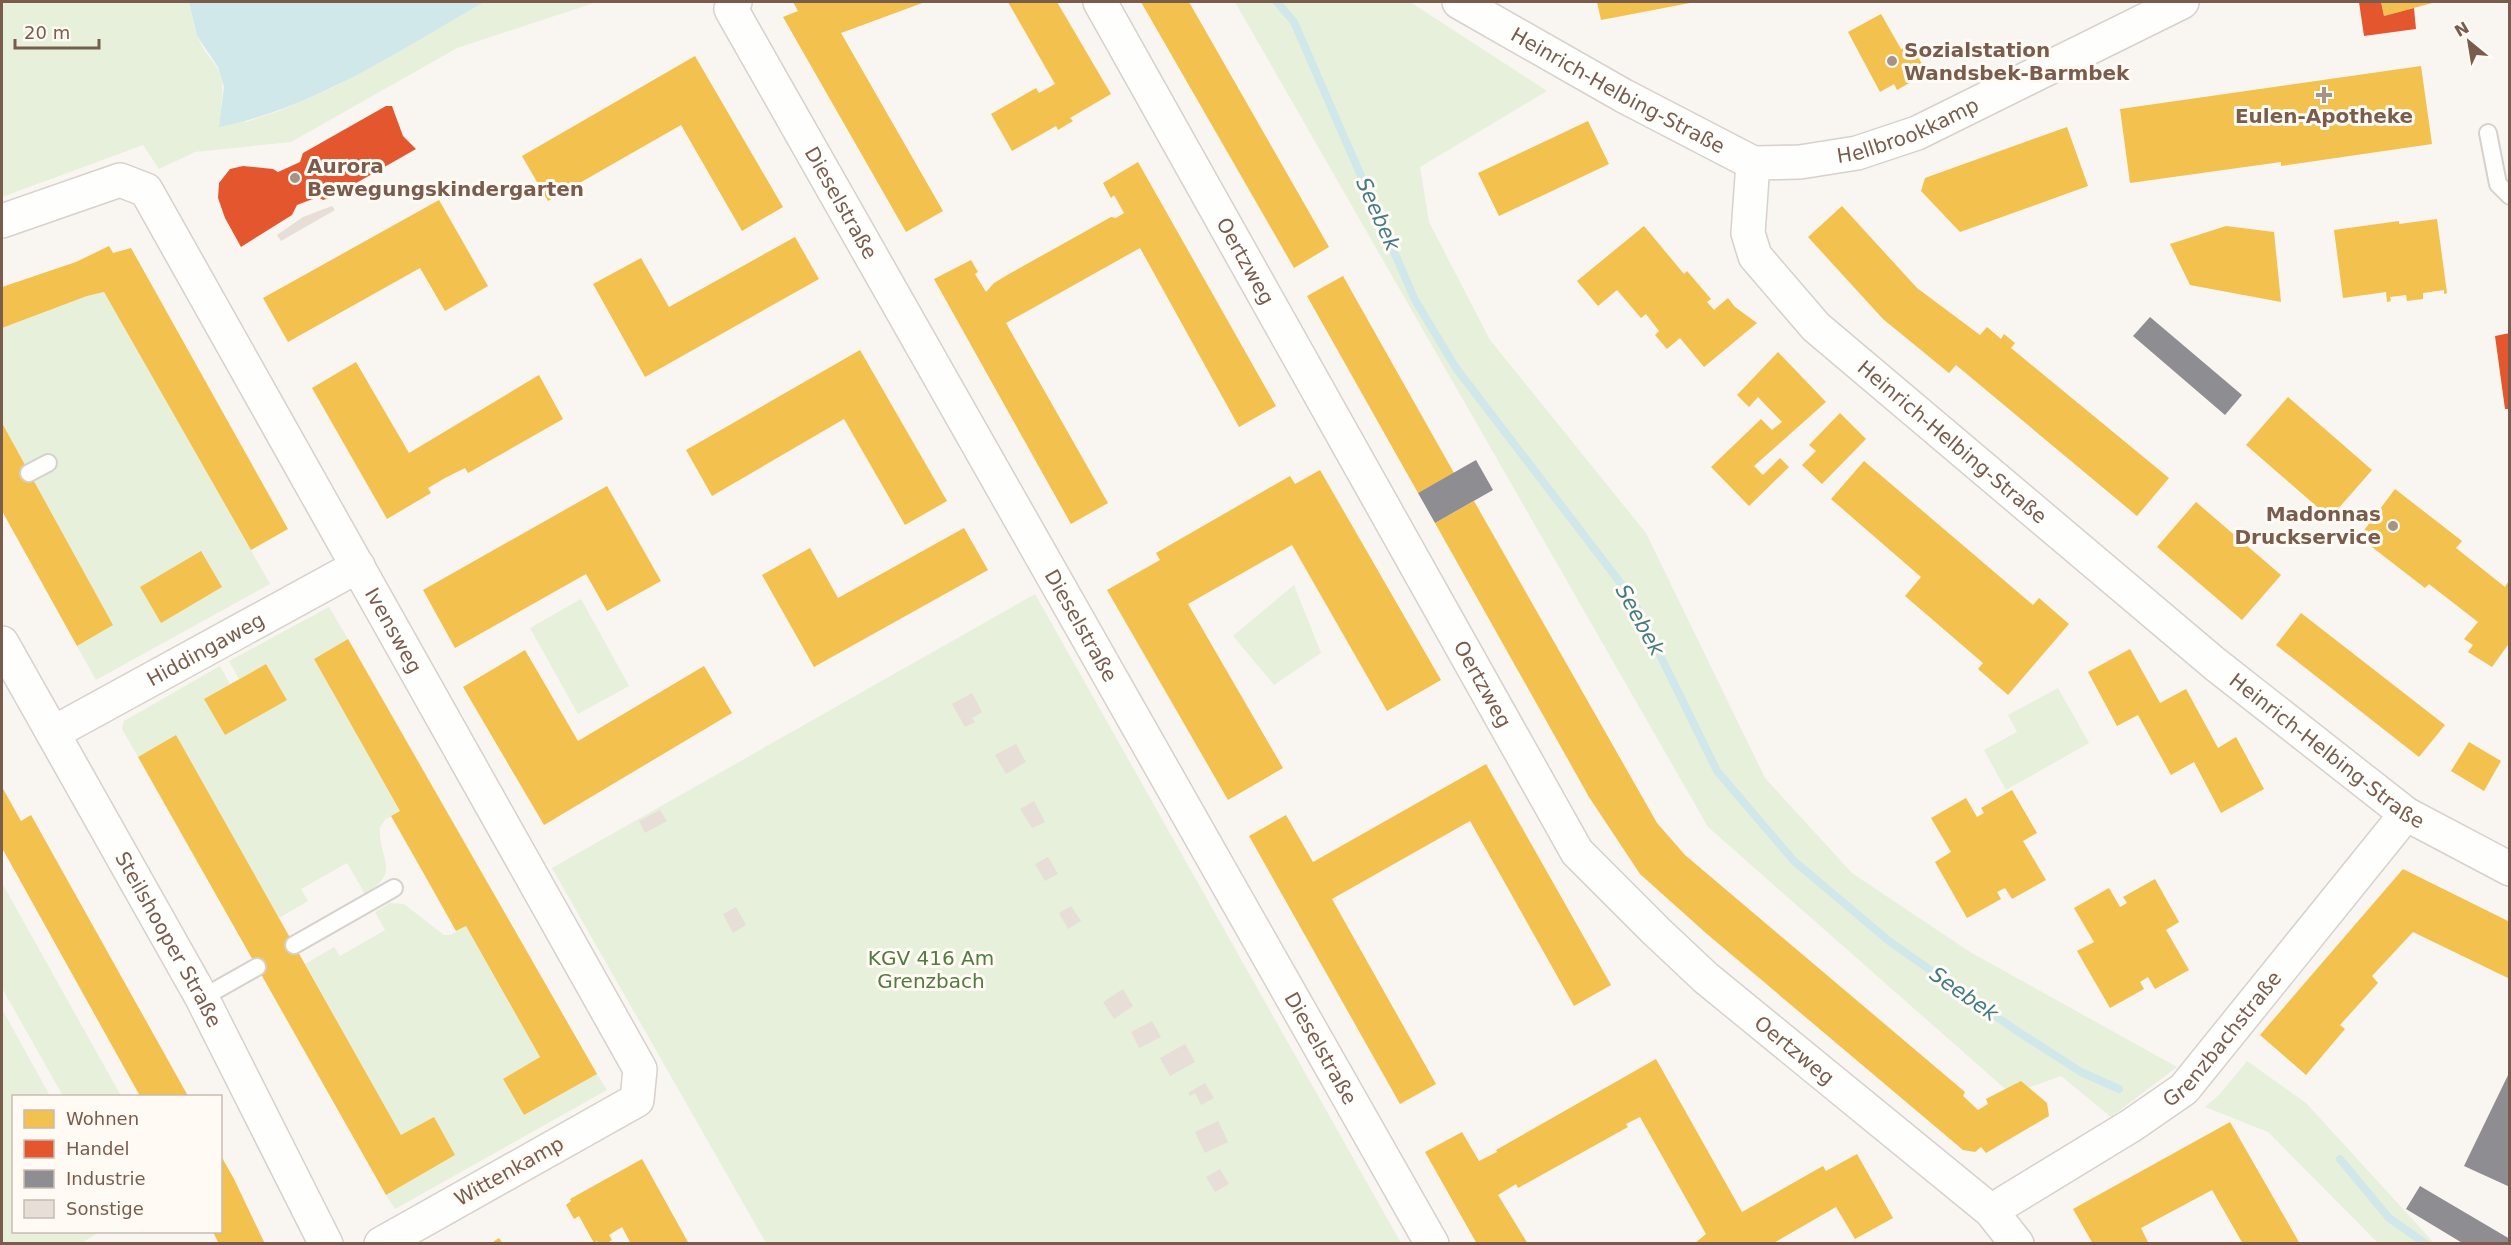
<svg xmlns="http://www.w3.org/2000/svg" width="2511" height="1245" viewBox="0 0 2511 1245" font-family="'DejaVu Sans',sans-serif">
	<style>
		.green { fill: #e7f0db }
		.water { fill: #d0e8ea }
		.homes { fill: #f2c14e }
		.shops { fill: #e4572e }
		.industry { fill: #8d8d92 }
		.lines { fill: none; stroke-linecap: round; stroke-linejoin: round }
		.stream { stroke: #d0e8ea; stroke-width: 8 }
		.building { fill: #e6ded7 }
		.service-casing { stroke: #d7d1cb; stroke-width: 20 }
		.minor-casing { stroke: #d7d1cb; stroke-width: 36 }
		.tertiary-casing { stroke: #d7d1cb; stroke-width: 36 }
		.service { stroke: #fefefd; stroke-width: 16 }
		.minor { stroke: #fefefd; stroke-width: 33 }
		.tertiary { stroke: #fefefd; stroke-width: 33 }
		.poi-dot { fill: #a69286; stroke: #fffaf3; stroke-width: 2 }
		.labels { text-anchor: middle; stroke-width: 6; stroke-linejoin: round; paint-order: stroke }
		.poi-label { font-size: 20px; font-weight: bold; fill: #7a5c4d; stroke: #fffaf3; text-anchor: start }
		.street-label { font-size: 20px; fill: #7a5c4d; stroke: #fffaf3 }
		.park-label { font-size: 20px; fill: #537a41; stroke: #fffaf3 }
		.water-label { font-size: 21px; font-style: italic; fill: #437c86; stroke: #fffaf3 }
	</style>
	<rect width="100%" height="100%" fill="#f9f5f0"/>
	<g class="green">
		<path d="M2,2H189C192,12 193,24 197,35C208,66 228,62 221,105L246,122L279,111L332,88L485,2H597L457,48L291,142L195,152L159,169L143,145L2,197Z"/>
		<polygon points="1235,2 1410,2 1547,91 1420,167 1429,222 1490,340 1646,533 1765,778 1852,873 1970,952 2177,1067 2111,1117 2061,1076 2011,1094 1708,827"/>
		<polygon points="104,292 270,584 96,680 77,646 113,625 2,423 2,328 87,296"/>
		<polygon points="1294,585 1321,653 1274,685 1233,636"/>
		<polygon points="1035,594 1401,1243 766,1243 552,868"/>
		<polygon points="581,599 629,686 578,714 530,628"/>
		<path d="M329,607L348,639L314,659L400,811L385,820L380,827C378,862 403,870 365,894L347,863L301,889L308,901L279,918L175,736L138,757L122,729L124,721L220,666L230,684L205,699L225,735L287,700L266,664L239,679L229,661Z"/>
		<polygon points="2058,688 2089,743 2006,790 1984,750 2017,732 2008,715"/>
		<polygon points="2,883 121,1096 63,1096 2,988"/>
		<polygon points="390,903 404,904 444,935 450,935 466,926 540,1057 503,1079 524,1115 597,1074 607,1090 395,1209 386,1195 455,1155 401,1135 305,964 334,947 340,956 385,930 375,912"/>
		<polygon points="2,1009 50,1096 14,1096 14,1232 100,1232 81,1243 2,1243"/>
		<polygon points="2247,1061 2306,1103 2434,1243 2378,1243 2268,1132 2205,1107 2220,1094"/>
	</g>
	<path class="water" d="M189,2H485C400,49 316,108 219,127L224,87L218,67L197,36Z"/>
	<g class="homes">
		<polygon points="793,2 925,2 841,33 943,211 906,232 783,17 798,11"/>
		<polygon points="1008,2 1057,2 1111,94 1070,118 1073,121 1058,130 1056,126 1012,151 991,114 1036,88 1039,93 1055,84"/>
		<polygon points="1141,2 1189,2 1329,247 1294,268"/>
		<polygon points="1597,2 1690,2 1690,3 1601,20"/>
		<polygon points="2381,2 2436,2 2384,16"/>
		<polygon points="1881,14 1901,49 1911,44 1927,73 1897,90 1894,84 1880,92 1848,32"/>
		<polygon points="695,56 783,207 742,231 681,125 548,201 522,156"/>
		<polygon points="2421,66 2432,144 2281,166 2281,162 2130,183 2120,109"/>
		<polygon points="1588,121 1609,164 1499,216 1478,173"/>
		<polygon points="2067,127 2088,186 1960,232 1921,191 1925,178"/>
		<polygon points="1138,162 1276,406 1239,427 1140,248 1006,323 1108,503 1071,524 934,279 971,260 978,272 975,274 986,292 994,283 1009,274 1111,217 1116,218 1124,213 1114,195 1111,198 1103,183"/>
		<polygon points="439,200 488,286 445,311 420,268 288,342 263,298"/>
		<polygon points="1842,206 1917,288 1980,335 1987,327 2001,339 2004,334 2015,343 2011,348 2169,478 2137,516 1956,365 1949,373 1883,319 1808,237"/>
		<polygon points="2437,219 2447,293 2444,294 2444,290 2423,293 2423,299 2407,301 2406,295 2390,297 2391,301 2387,302 2386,292 2343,298 2334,230 2399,221 2399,224"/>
		<polygon points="1644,226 1684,274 1687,271 1711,299 1707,302 1714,310 1728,298 1735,307 1757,323 1704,367 1680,338 1667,349 1655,335 1659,331 1646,314 1641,318 1617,290 1598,306 1577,281"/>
		<polygon points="2226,226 2274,232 2281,302 2190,285 2170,244"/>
		<polygon points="795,237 819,279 645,377 593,284 641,258 669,307"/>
		<polygon points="109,246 113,253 131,248 288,529 251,550 104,292 87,296 2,328 2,287 76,262"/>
		<polygon points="1343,276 1454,473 1418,493 1307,296"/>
		<polygon points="860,350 947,501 905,525 844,419 712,496 686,450"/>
		<polygon points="1778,352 1826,402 1754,466 1763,475 1780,458 1789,467 1749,506 1711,467 1761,419 1772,430 1782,422 1758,397 1749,407 1737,395"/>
		<polygon points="356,362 409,453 539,375 563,419 468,473 465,468 445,478 428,488 431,493 387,519 312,388"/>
		<polygon points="2288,397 2372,470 2330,518 2246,445"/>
		<polygon points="1840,413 1866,439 1822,484 1802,465 1816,451 1809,445"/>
		<polygon points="2,423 113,625 77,646 2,511"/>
		<polygon points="1864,461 2033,605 2039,598 2069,624 2008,695 1978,669 1983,663 1905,596 1921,577 1831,499"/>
		<polygon points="1320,470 1441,680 1387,711 1292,545 1188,604 1283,768 1228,800 1107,590 1160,560 1156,553 1290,476 1295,484"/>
		<polygon points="607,486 661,581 607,611 586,574 455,648 423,590"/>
		<polygon points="2395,489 2462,541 2456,548 2505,587 2510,579 2510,642 2492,667 2468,652 2473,645 2464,639 2478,622 2429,584 2425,588 2359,537"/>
		<polygon points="1474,501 1657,823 1685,855 1965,1092 1963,1096 1978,1110 1988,1104 1986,1099 2021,1081 2047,1103 2049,1116 1986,1153 1981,1147 1975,1152 1963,1150 1707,934 1640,874 1589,797 1435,523"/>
		<polygon points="2196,502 2281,575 2242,620 2157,547"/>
		<polygon points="964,528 988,570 814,667 762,575 810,548 838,598"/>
		<polygon points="201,551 222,587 161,623 140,587"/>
		<polygon points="2301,613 2445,725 2419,757 2276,645"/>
		<polygon points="348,639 597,1074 524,1115 503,1079 540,1057 466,926 456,931 424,874 391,816 400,811 314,659"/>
		<polygon points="2130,649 2160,703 2186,689 2218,748 2236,737 2264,789 2221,813 2194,762 2171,775 2138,715 2117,726 2088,672"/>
		<polygon points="525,650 578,741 704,666 732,713 544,825 463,687"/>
		<polygon points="266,664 287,700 225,735 204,699"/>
		<polygon points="176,735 401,1135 434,1117 455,1155 386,1195 138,757"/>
		<polygon points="2469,742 2501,761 2484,791 2451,771"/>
		<polygon points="1486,764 1611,985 1574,1006 1470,821 1332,899 1436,1084 1400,1104 1249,836 1286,815 1313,862"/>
		<polygon points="2,787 21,821 31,815 188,1096 140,1096 2,848"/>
		<polygon points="2012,790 2037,833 2023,841 2046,880 2012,899 2005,888 1997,892 2001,899 1967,918 1935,862 1951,852 1931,818 1966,798 1977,817 1984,813 1981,808"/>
		<polygon points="2403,869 2510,922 2510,979 2413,932 2372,976 2378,983 2340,1025 2345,1029 2306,1075 2260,1035"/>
		<polygon points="2155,879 2179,922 2166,930 2189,970 2155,989 2148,977 2140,982 2144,989 2110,1008 2077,951 2094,942 2074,908 2109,888 2120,907 2127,903 2123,897"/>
		<polygon points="1656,1059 1742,1212 1823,1166 1826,1171 1857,1154 1893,1218 1855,1239 1836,1207 1772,1244 1694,1244 1706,1234 1640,1117 1626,1124 1628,1127 1518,1188 1516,1184 1498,1195 1528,1244 1477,1244 1425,1152 1462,1132 1479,1161 1497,1152 1496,1150"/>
		<polygon points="2230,1122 2300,1244 2243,1244 2212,1190 2141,1228 2149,1244 2093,1244 2073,1209"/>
		<polygon points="220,1154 234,1179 265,1244 219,1244 213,1232 220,1232"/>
		<polygon points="642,1159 689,1244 631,1244 622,1227 609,1235 612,1240 606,1244 599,1244 597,1241 594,1243 579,1216 574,1219 566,1205 571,1201 570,1199"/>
		<polygon points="499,1238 503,1244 490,1244"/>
	</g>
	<g class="shops">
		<polygon points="2359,2 2381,2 2384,16 2414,8 2416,29 2364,36"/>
		<polygon points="386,106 392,106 403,136 416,149 330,198 323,200 318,197 297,205 292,215 241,247 225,218 218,198 219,183 230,169 243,166 273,169 278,172 300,162 303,153"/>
		<polygon points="2510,333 2510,409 2505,409 2495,336"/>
	</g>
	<g class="industry">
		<polygon points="2150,317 2242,395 2225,415 2133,336"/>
		<polygon points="1476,460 1493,490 1435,523 1418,493"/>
		<polygon points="2510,1071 2510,1187 2464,1166"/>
		<polygon points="2420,1186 2510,1239 2510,1244 2464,1244 2406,1209"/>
	</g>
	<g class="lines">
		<g class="stream">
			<polyline points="1277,2 1294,22 1415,300 1456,368 1632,598 1717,771 1794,861 1889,941 2017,1031 2081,1072 2119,1089"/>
			<polyline points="2340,1159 2389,1218 2426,1244"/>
		</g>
	</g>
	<g class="building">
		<polygon points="332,206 335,210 281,241 277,235 303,217"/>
		<polygon points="972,693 982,712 972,718 975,722 965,727 952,704"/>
		<polygon points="1016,744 1026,762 1006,774 995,755"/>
		<polygon points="1034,801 1045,822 1032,828 1020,809"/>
		<polygon points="660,810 667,821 645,833 639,821"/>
		<polygon points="1048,857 1058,874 1045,881 1035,864"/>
		<polygon points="1071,906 1081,921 1068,929 1059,913"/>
		<polygon points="736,907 746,925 733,933 723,914"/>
		<polygon points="1123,989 1133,1006 1114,1019 1103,1002"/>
		<polygon points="1152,1021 1161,1037 1139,1048 1131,1032"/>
		<polygon points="1185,1044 1195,1062 1170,1076 1160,1058"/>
		<polygon points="1205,1083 1214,1098 1201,1105 1195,1093 1190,1096 1188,1093"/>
		<polygon points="1218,1121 1228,1142 1205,1153 1195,1132"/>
		<polygon points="1220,1169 1229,1184 1215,1192 1206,1177"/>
	</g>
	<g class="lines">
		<defs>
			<g id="service">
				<polyline points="2488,133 2498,184 2510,196"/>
				<polyline points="29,473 48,463"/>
				<polyline points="294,945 394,888"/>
				<polyline points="202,998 257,967"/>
			</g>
			<g id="minor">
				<path id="s1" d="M735,2L731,9L1432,1244"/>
				<path id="s2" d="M1100,2L1577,852L1656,931L1706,978L1991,1211L2017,1244"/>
				<path id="s3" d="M1753,163L1748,233L1755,256L1816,327L2215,664L2406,814L2510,869"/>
				<path id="s4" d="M2,221L120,180L146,190L640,1069L637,1100L381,1244"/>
				<path id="s5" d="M53,733L358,566"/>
				<path id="s6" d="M1991,1211L2132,1125L2184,1089L2406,814"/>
			</g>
			<g id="tertiary">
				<path id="s7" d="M1459,2L1624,96L1753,163L1800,162L1857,153L1917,133L2182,2"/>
				<path id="s8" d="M2,643L202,998L326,1244"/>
			</g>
		</defs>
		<use href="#service" class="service-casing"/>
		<use href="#minor" class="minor-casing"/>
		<use href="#tertiary" class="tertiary-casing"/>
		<use href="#service" class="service"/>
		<use href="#minor" class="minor"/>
		<use href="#tertiary" class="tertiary"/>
	</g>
	<g class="poi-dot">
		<circle cx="1892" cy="61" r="6"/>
		<path d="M2321 86h6v6h6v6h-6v6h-6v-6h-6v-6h6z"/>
		<circle cx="295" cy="178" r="6"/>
		<circle cx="2393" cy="526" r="6"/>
	</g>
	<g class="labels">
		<g class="poi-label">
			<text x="1904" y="57">Sozialstation<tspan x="1904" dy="23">Wandsbek-Barmbek</tspan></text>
			<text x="2324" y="123" text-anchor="middle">Eulen-Apotheke</text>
			<text x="307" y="173">Aurora<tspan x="307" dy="23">Bewegungskindergarten</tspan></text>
			<text x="2381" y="521" text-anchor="end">Madonnas<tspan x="2381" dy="23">Druckservice</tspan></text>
		</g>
		<g class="street-label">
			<text dy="7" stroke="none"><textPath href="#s7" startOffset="182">Heinrich-Helbing-Straße</textPath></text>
			<text dy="7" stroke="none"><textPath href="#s7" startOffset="495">Hellbrookkamp</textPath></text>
			<text dy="7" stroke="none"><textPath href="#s1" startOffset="231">Dieselstraße</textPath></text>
			<text dy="7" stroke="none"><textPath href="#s2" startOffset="297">Oertzweg</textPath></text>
			<text dy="7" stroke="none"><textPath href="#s3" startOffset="366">Heinrich-Helbing-Straße</textPath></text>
			<text dy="7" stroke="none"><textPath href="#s1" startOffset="717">Dieselstraße</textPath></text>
			<text dy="7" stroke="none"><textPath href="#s4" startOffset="658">Ivensweg</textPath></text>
			<text dy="7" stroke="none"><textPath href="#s5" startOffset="174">Hiddingaweg</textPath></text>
			<text dy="7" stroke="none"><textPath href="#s2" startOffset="782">Oertzweg</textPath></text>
			<text dy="7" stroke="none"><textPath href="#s3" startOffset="852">Heinrich-Helbing-Straße</textPath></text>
			<text dy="7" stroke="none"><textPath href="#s8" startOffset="340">Steilshooper Straße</textPath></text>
			<text dy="7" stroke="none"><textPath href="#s6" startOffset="291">Grenzbachstraße</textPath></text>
			<text dy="7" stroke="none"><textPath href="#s1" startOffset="1203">Dieselstraße</textPath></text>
			<text dy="7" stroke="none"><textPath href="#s2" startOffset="1269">Oertzweg</textPath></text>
			<text transform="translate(509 1171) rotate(-29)" y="7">Wittenkamp</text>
		</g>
		<g class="park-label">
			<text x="931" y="965">KGV 416 Am<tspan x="931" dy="23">Grenzbach</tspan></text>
		</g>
		<g class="water-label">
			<text transform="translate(1378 214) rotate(66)" y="7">Seebek</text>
			<text transform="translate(1640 620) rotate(61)" y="7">Seebek</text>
			<text transform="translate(1964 994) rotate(35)" y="7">Seebek</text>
		</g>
	</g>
	<rect width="2511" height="1245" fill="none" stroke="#7a5c4d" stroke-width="6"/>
	<rect x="12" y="1095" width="210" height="138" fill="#fffaf3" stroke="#cabbb1" stroke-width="1.5"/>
	<rect x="24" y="1110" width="30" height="18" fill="#f2c14e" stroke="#cabbb1" stroke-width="1.5"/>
	<text x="66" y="1125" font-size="18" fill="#7a5c4d">Wohnen</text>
	<rect x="24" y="1140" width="30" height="18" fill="#e4572e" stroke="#cabbb1" stroke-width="1.5"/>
	<text x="66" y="1155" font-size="18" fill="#7a5c4d">Handel</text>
	<rect x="24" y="1170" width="30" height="18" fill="#8d8d92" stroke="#cabbb1" stroke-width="1.5"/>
	<text x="66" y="1185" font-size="18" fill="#7a5c4d">Industrie</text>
	<rect x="24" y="1200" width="30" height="18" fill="#e6ded7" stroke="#cabbb1" stroke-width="1.5"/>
	<text x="66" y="1215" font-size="18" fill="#7a5c4d">Sonstige</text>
	<g transform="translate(2469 42) rotate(330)" stroke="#fffaf3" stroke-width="4.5" paint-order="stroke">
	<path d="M0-4.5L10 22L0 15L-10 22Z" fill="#7a5c4d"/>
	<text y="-9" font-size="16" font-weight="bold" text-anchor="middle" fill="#7a5c4d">N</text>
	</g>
	<path d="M15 39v9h84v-9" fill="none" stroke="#7a5c4d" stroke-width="3"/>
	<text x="24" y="39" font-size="18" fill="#7a5c4d" stroke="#fffaf3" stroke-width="4.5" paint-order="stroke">20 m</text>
</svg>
